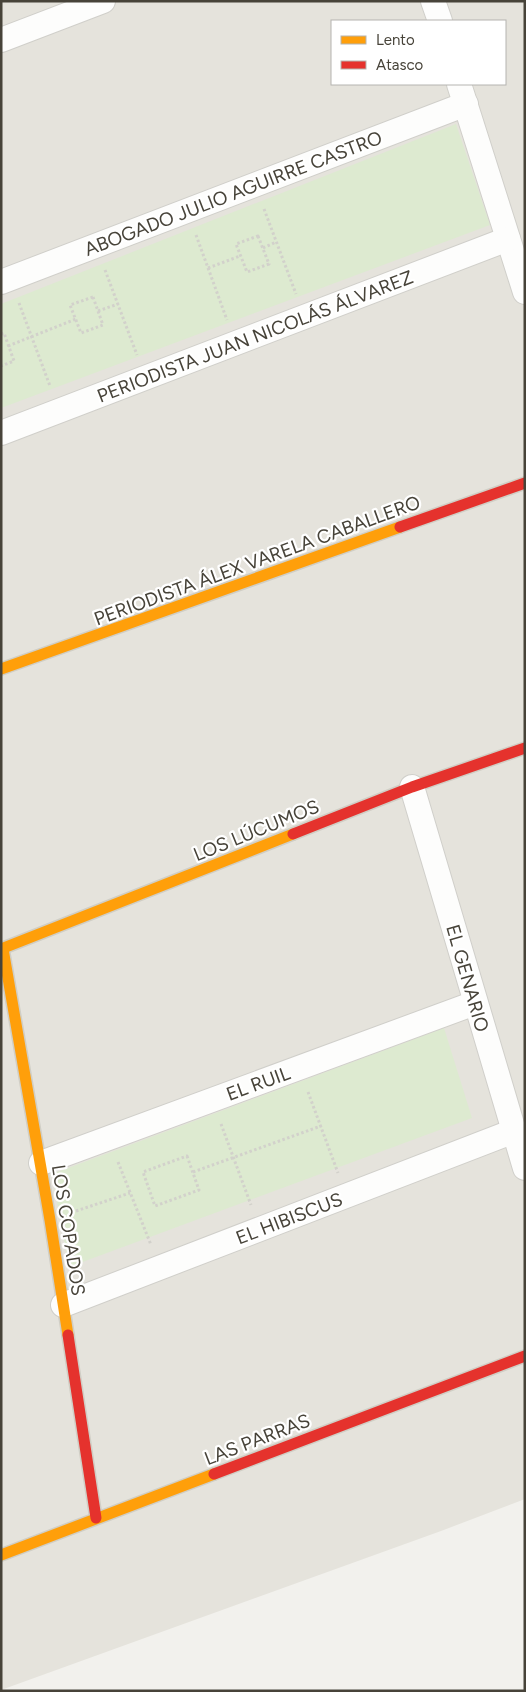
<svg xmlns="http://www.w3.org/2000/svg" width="526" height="1692" viewBox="0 0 526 1692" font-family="Figtree,sans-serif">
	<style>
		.residential { fill: #e5e3dc; fill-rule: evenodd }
		.green { fill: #ddead0 }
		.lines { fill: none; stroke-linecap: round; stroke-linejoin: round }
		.street-casing { stroke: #d0cfca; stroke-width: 26 }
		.slow-casing { stroke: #d0cec5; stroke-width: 14 }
		.jam-casing { stroke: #d0cec5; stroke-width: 14 }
		.path { stroke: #d2d1cb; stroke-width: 3; stroke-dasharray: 2.5 2.5; stroke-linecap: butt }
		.street { stroke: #fdfdfc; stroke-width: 24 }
		.slow { stroke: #ff9f0a; stroke-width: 11 }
		.jam { stroke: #e5322d; stroke-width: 11 }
		.labels { text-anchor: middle; stroke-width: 4.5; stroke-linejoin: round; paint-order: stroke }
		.street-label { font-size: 19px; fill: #474339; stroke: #fff }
	</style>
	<rect width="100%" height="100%" fill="#f2f1ed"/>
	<path class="residential" d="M1,1H525V1499L441,1531L1,1690ZM332,21H505V84H332Z"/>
	<g class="green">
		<polygon points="456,124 490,225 1,408 1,304"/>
		<polygon points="444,1028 472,1118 69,1267 52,1174"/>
	</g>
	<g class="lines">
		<defs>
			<g id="street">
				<polyline points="433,1 440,21"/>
				<polyline points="1,40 103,1"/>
				<polyline points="459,84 525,292"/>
				<polyline points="1,282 466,104"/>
				<polyline points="1,433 508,239"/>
				<polyline points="412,787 525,1168"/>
				<polyline points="41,1163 475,1003"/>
				<polyline points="63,1305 514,1131"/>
			</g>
			<g id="slow">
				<polyline points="1,669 400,527"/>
				<polyline points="1,949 293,834"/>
				<polyline points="3,949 50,1220 68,1335"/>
				<polyline points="1,1555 214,1474"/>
			</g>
			<g id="jam">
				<polyline points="400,527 525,483"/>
				<polyline points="293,834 412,787 525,748"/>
				<polyline points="68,1335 96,1518"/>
				<polyline points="214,1474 525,1356"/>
			</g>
		</defs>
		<use href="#street" class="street-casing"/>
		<use href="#slow" class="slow-casing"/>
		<use href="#jam" class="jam-casing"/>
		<g class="path">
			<polyline points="264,209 296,294"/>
			<polyline points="196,235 227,320"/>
			<polygon points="258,236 269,264 247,272 236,244"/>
			<polyline points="263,248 276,242"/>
			<polyline points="208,268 240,256"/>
			<polyline points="105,270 137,355"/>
			<polygon points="93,297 103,325 81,333 70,305"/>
			<polyline points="19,303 50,386"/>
			<polyline points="98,311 118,304"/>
			<polyline points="1,334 4,333 14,361 1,366"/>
			<polyline points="8,346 76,319"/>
			<polyline points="308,1092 338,1173"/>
			<polyline points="221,1124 251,1205"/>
			<polygon points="187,1156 199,1190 155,1206 143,1172"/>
			<polyline points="118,1162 151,1245"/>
			<polyline points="193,1172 321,1126"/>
			<polyline points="76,1211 130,1193"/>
		</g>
		<use href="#street" class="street"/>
		<use href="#slow" class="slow"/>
		<use href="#jam" class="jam"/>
	</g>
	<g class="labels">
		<g class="street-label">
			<text transform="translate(233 193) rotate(-21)" y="7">ABOGADO JULIO AGUIRRE CASTRO</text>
			<text transform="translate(255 336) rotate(-21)" y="7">PERIODISTA JUAN NICOLÁS ÁLVAREZ</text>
			<text transform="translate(257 560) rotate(-20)" y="7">PERIODISTA ÁLEX VARELA CABALLERO</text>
			<text transform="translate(256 830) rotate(-22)" y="7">LOS LÚCUMOS</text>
			<text transform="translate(468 978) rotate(74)" y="7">EL GENARIO</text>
			<text transform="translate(258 1083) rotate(-20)" y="7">EL RUIL</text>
			<text transform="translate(289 1218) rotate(-21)" y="7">EL HIBISCUS</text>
			<text transform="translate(69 1230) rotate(81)" y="7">LOS COPADOS</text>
			<text transform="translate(257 1439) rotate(-21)" y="7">LAS PARRAS</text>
		</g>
	</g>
	<rect width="526" height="1692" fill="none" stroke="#474339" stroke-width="5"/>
	<rect x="331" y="20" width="175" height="65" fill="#ffffff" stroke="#b5b4b0"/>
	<rect x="341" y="36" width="25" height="8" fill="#ff9f0a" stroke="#b5b4b0"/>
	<text x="376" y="45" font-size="15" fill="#474339">Lento</text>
	<rect x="341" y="61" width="25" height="8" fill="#e5322d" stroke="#b5b4b0"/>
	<text x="376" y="70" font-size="15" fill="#474339">Atasco</text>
</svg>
